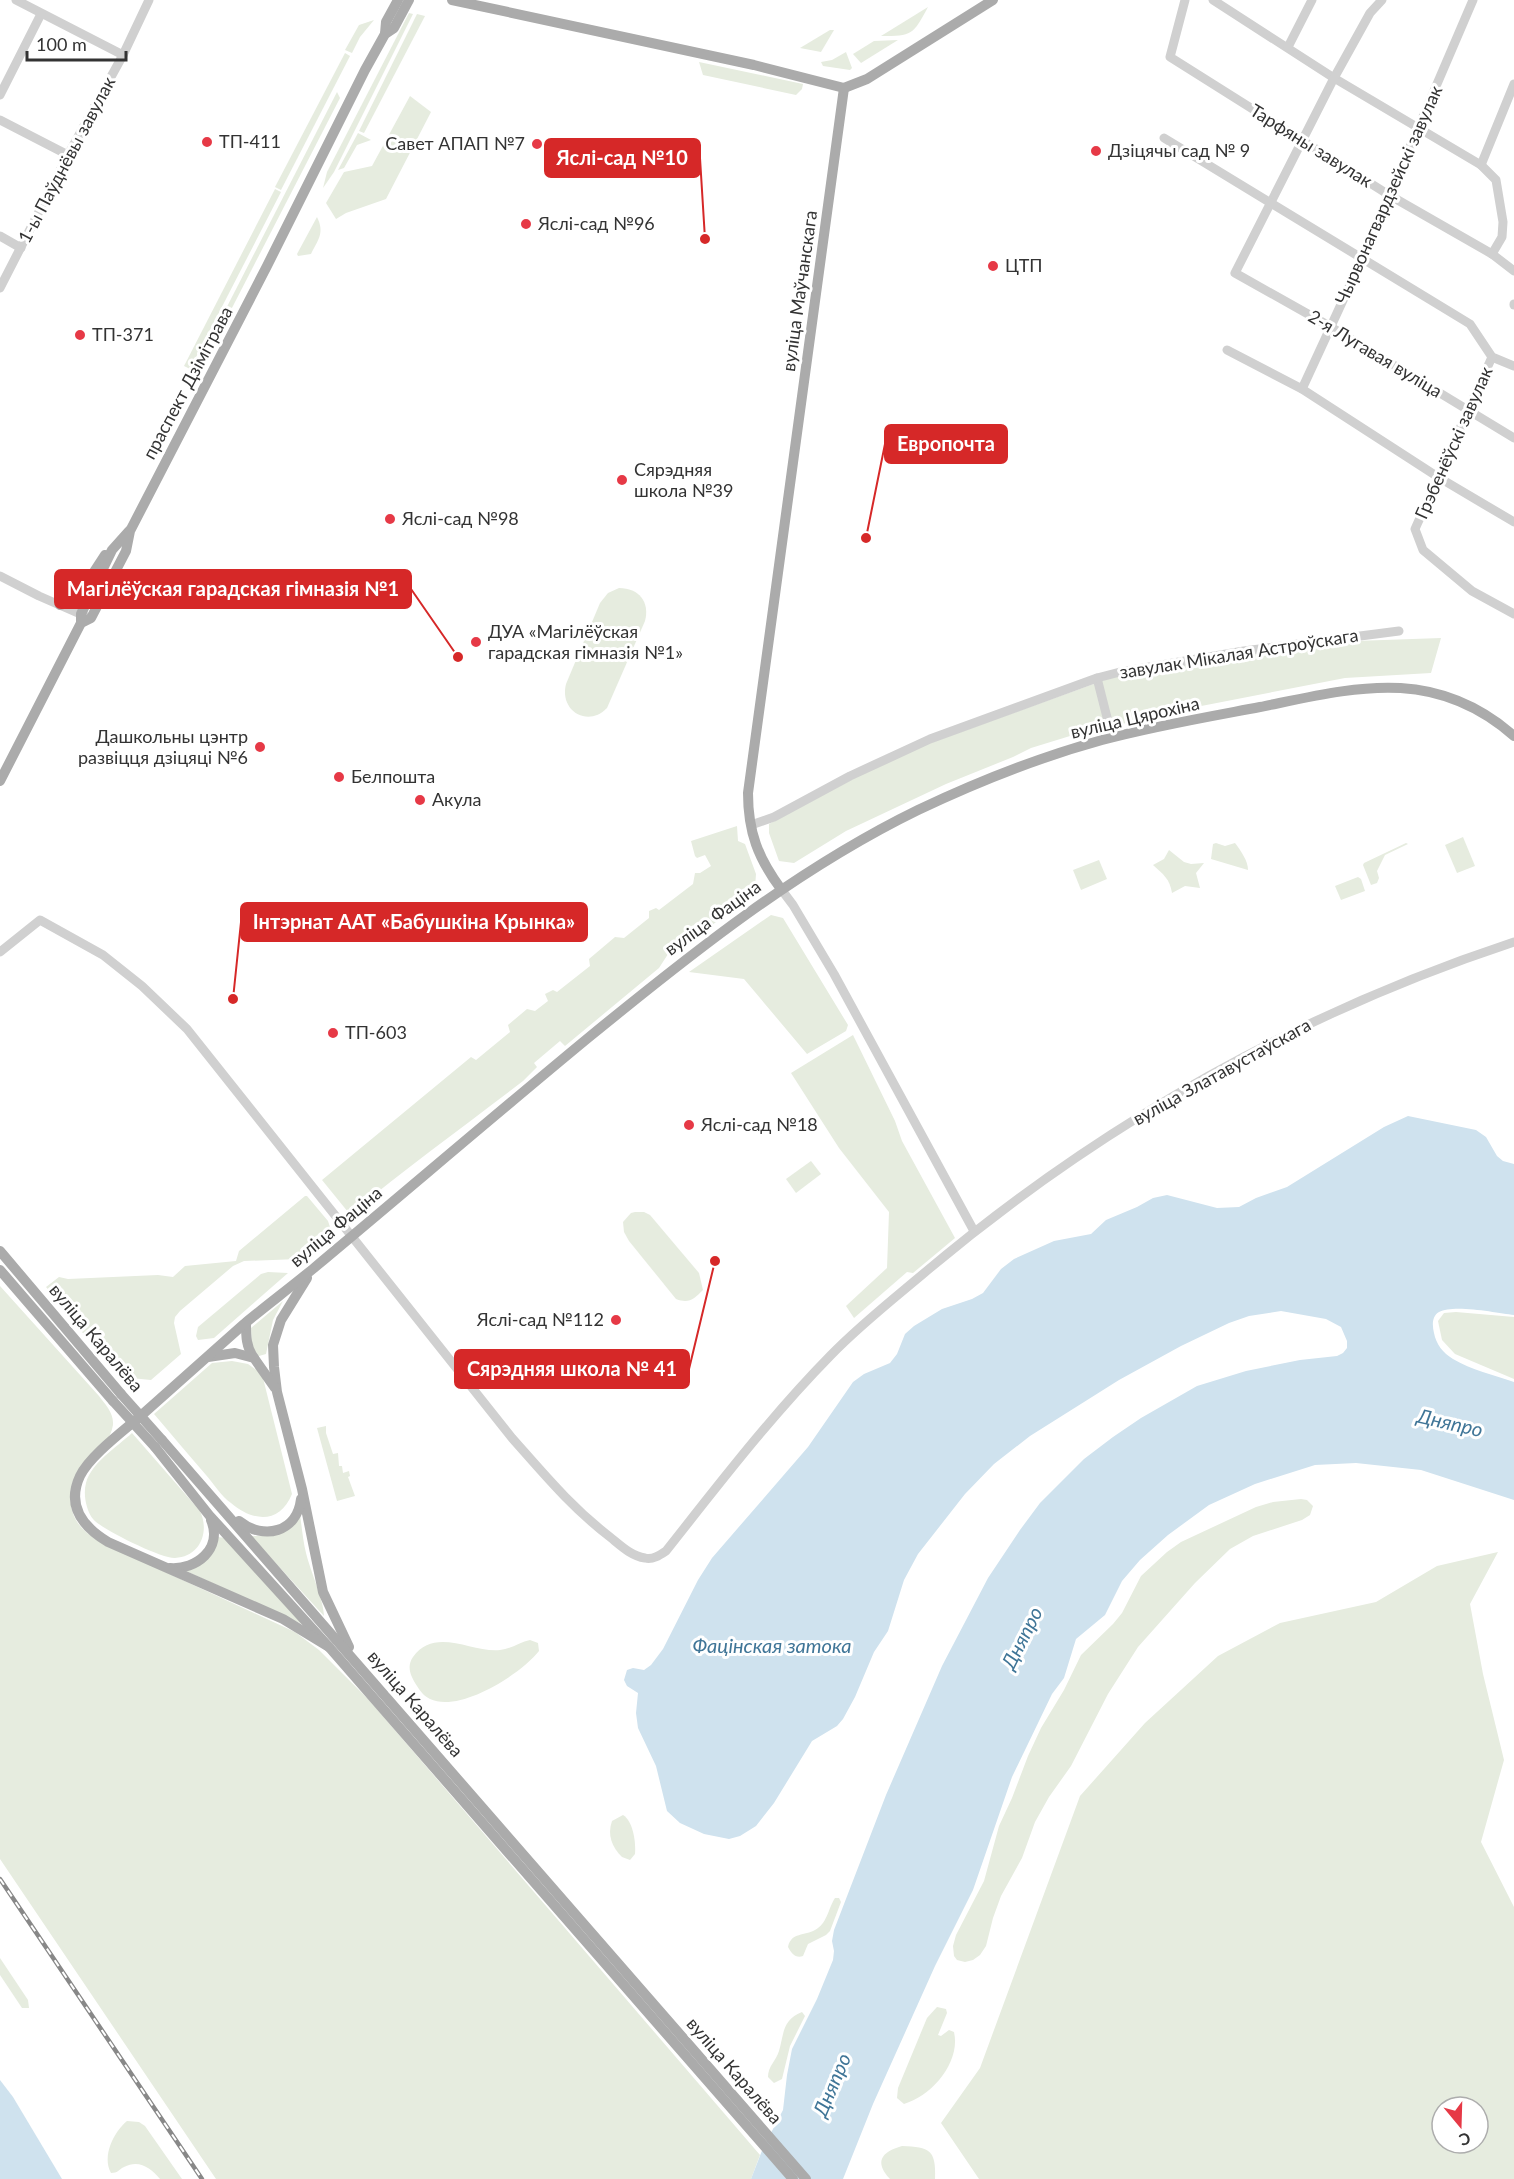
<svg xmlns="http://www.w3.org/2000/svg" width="1514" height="2179" viewBox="0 0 1514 2179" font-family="Lato,sans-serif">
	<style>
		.green { fill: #e6ecdf; fill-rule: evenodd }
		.water { fill: #cfe2ee }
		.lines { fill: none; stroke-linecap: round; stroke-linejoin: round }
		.minor { stroke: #d0d0d0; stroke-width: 9 }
		.major { stroke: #ababab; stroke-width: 10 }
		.rail-casing { stroke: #888; stroke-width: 4.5 }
		.rail { stroke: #fff; stroke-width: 2; stroke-dasharray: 7; stroke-linecap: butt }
		.major-bridge { stroke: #ababab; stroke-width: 10 }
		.poi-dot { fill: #e63946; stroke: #fff; stroke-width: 2 }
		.labels { text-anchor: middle; stroke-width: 6; stroke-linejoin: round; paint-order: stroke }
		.poi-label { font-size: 18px; fill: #333; stroke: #fff; text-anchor: start }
		.street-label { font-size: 18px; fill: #333; stroke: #fff }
		.water-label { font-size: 20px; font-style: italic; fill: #3f7597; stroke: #fff }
		.leader { fill: none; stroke: #d62828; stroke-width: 2 }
		.callout-dot { fill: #d62828; stroke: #fff; stroke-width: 2 }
		.callout { fill: #d62828; stroke: #d62828; stroke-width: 2 }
		.callout-label { font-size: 20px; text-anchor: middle; font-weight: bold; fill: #fff }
	</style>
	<rect width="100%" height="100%" fill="#fff"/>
	<g class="green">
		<path d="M928,7C913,35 912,36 881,36Z"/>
		<polygon points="409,13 413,14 334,172 323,188 327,172"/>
		<polygon points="417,14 425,16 364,133 359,131"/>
		<polygon points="374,20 360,37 352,53 345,50 359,25"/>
		<polygon points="830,30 834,30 821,52 800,48"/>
		<polygon points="898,40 861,63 853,54 874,41"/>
		<polygon points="846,52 852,68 850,70 823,66 821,62 832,60"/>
		<polygon points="345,53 350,56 281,190 275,187"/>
		<polygon points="699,62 803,84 802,89 796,95 703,75"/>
		<polygon points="337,92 340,98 199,372 193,373"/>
		<polygon points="410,96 431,112 386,199 346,213 336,219 326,203 344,172 372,166"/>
		<polygon points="358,133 371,140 357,145 344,168 338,170"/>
		<polygon points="275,189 281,192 190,369 184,366"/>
		<path d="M317,217C325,233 318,240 311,254L298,256L297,254Z"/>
		<path d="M619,588C639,588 650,602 645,621L607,708C588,728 559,711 566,684L600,603L608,593Z"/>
		<polygon points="1441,638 1431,673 1345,678 1191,708 1070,736 1031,748 1013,757 946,784 846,831 794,863 779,861 769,833 769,824 897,755 1113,677 1268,651 1355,641"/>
		<path d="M737,826L738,841L745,844L756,874L755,887L751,897L705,930L690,936H682L668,948L670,951L659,968L565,1046L560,1041L534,1063L537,1067L523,1081C466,1125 407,1167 352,1213L348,1212L322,1180L471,1057L476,1060L510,1032L508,1025L527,1009L535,1011L548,1001L545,994L553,990L557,992L590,966L589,959L615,937L624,938L649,918V911L656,908L659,910L693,884L695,873H700L711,866L705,855L697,858L695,856L691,841Z"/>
		<polygon points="1463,837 1475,866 1457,873 1445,845"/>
		<path d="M1216,843L1225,846L1235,843C1241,851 1248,861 1248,870L1211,859L1213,844Z"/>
		<polygon points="1406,843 1408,844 1385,855 1377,871 1379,878 1377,883 1371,885 1363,865 1364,863"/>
		<path d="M1169,850L1184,862L1191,864L1204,863L1196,873L1200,888L1185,886L1172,893C1170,879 1163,874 1153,865L1164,859Z"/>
		<polygon points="1099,860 1107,879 1081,890 1073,870"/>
		<polygon points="1358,877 1361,879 1365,891 1341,900 1335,886"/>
		<polygon points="771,915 783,918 848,1025 846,1031 807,1054 744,979 689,972"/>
		<polygon points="853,1035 895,1121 902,1141 955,1238 913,1273 907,1272 854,1318 846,1306 887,1268 889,1212 839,1148 791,1073"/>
		<polygon points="811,1161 821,1174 796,1193 786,1179"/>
		<polygon points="305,1196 307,1196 328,1221 331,1230 298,1259 244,1261 233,1266 180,1311 175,1317 174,1323 181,1354 151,1380 121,1377 62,1309 64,1308 46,1287 59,1277 68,1279 158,1275 173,1277 185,1266 236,1261 239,1251"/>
		<path d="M635,1212H644L650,1215L699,1273L703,1290C694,1299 689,1304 676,1299L629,1241L624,1232L623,1222L631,1213Z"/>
		<polygon points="268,1272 288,1273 214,1338 198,1340 196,1336 198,1327 261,1274"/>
		<path d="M0,1286L99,1396C105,1404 114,1413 113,1425C108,1456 65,1461 71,1505C74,1526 89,1536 107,1545L295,1632L319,1650L369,1700L760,2155L751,2179H216L0,1859Z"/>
		<polygon points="283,1301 273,1320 266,1354 259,1356 252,1348 251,1328"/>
		<polygon points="1456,1312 1514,1317 1514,1379 1455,1354 1442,1340 1438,1321 1444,1313"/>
		<path d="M232,1361L248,1364L262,1374L292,1494C280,1524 253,1522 231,1503C221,1496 214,1484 206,1475C188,1454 171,1434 154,1414L212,1363Z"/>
		<polygon points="326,1426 326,1433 333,1454 338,1453 339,1466 342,1466 343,1473 349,1471 350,1476 348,1477 355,1496 337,1501 317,1428"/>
		<path d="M132,1433L200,1511C210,1532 200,1557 175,1558C162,1559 101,1529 93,1519C86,1510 83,1494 86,1483C91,1463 117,1447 132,1433Z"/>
		<polygon points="1301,1499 1307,1500 1313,1506 1310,1515 1302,1520 1253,1536 1230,1549 1195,1583 1138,1647 1108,1694 1071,1766 1049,1797 1035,1822 1022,1858 1001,1896 993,1918 986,1946 980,1955 973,1960 965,1962 957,1960 954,1956 953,1946 956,1935 984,1881 999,1826 1012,1798 1028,1756 1041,1728 1064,1690 1081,1655 1113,1624 1122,1613 1141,1576 1167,1552 1181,1542 1256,1507 1273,1502"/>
		<path d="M300,1515C302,1528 303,1541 306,1553C310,1570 324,1601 324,1616L251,1536H270Z"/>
		<polygon points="218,1537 225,1538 304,1625 186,1571"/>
		<path d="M1498,1552L1470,1604L1483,1674L1504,1760L1481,1842L1514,1907V2179H979L941,2123L980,2068L1080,1796L1145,1723L1218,1656L1280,1623L1376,1602L1437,1566ZM1442,2107H1478V2143H1442Z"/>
		<path d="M530,1640L538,1643L539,1651C521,1674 460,1713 430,1699C424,1696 421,1692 417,1686C411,1677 406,1667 413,1657C435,1626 472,1653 500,1650C511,1649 520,1642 530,1640Z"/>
		<path d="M623,1815C633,1821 636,1842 635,1854L630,1860L622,1857C612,1847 607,1835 612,1821Z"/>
		<path d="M835,1898H839L841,1902L830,1931L826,1935L808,1944L803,1956C796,1959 791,1953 788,1947C791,1932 805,1936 815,1930C827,1924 828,1909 835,1898Z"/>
		<polygon points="0,1958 28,2000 29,2008 22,2008 0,1975"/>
		<path d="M937,2007L946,2009L947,2013L938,2035L941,2036L949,2030L954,2032C961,2062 932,2096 904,2104L897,2098L898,2088L927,2018Z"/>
		<path d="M802,2012L805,2016L790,2046L782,2079L774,2083L768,2077C768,2066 776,2061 779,2051C784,2034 782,2020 802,2012Z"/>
		<path d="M127,2121L139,2122L145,2126L182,2179H160C151,2168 139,2159 124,2167C118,2170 118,2173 111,2173C102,2156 113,2133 127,2121Z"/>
		<path d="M902,2146C930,2147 936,2150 935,2179H890C874,2162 881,2152 902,2146Z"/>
	</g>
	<g class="water">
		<path d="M1408,1116L1476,1130L1486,1137L1497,1156L1503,1161L1514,1164V1315C1497,1313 1454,1304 1439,1312C1432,1316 1432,1325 1434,1333C1436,1344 1443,1353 1453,1359C1471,1370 1494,1375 1514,1382V1500L1421,1470L1356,1463L1315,1465L1255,1484L1209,1505L1168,1535L1140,1560L1122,1581L1105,1615L1076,1639L1064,1678L1052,1694L1012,1777L973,1890L935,1966L873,2104L843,2179H751L763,2148L783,2110L787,2075L792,2049L817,1999L833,1960L834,1951L832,1941L834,1930L886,1795L942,1666L988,1578L1020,1530L1040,1503L1084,1459L1113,1437L1141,1418L1197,1386L1246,1371L1300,1360L1337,1356L1343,1353L1347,1348V1341L1341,1327L1326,1319L1281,1311L1249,1316L1229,1323L1181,1346L1119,1380L1030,1436L994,1464L965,1494L918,1554L904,1580L888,1631L874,1652L855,1697L843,1719L837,1726L812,1741L774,1803L756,1826L740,1836L729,1839L704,1834L680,1823L667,1811L656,1766L638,1728L636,1713L638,1693L627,1686L624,1680L627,1670L633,1668L644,1670L651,1665L663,1649L698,1580L712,1558L808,1447L853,1382L864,1374L890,1363L897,1354L905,1334L914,1326L942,1309L972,1299L983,1293L1001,1269L1014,1259L1054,1241L1091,1234L1106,1220L1137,1207L1153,1198L1167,1195L1217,1208L1239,1207L1256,1198L1287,1187L1384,1127Z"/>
		<polygon points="0,2080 13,2097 62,2179 0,2179"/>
	</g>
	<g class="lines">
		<g class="minor">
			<polyline points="16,0 123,55"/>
			<polyline points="1185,0 1170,57 1389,195 1492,254 1514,271"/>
			<polyline points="1213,0 1334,78 1481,165 1496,180 1503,222 1502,237 1492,254"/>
			<polyline points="1382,0 1370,13 1334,78 1235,273 1331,327 1514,438"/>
			<polyline points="1288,47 1312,0"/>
			<polyline points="0,95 41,14"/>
			<polyline points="0,120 68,155"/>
			<polyline points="1164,138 1470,324 1492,357 1514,366"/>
			<polyline points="1481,165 1514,84"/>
			<polyline points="0,236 21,248"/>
			<polyline points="0,288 68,155 123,55 149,0"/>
			<polyline points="1514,305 1514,304"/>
			<polyline points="1227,350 1302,389 1438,477 1514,522"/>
			<polyline points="1492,357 1415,529 1423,550 1472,591 1514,614"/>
			<polyline points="1302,389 1362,259 1473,0"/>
			<polyline points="0,576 39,596 87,617"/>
			<polyline points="1097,678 1112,737"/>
			<polyline points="751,825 774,817 850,776 930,739 1097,678 1120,672 1244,651 1399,631"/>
			<polyline points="781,889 793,905 834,974 974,1231"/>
			<path d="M0,952L40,920L103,955L142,986L187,1029L512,1438C544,1474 571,1507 610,1537C620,1545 631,1556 645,1558C653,1560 660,1555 666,1551C719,1484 771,1416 831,1355C859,1326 892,1300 923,1274C1098,1126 1296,1014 1514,942"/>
		</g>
		<g class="major">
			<path d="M452,0L754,65L844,88L748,793C748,832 758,858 781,889"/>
			<polyline points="385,34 386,22 398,0"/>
			<polyline points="844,88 867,79 993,0"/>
			<polyline points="60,605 73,602 77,598 105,555"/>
			<polyline points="81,623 81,614 112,550 129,531"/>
			<polyline points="0,781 81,623 91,618 126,551 130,531 267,266 365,70 385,34 394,28 409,0"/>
			<polyline points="0,1251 121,1394"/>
			<polyline points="0,1270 113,1401"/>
			<polyline points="307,1278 281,1320 273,1345 274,1367 277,1392 302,1489 323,1592 349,1647"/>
			<path d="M246,1323C246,1336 246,1347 254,1358"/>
			<polyline points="208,1357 235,1353 254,1358 275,1388"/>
			<polyline points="162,1440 806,2179"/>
			<polyline points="155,1447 209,1515 329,1647 793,2179"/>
			<path d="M239,1521C264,1541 297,1532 301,1499"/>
			<path d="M170,1568C196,1570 223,1549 211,1520"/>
			<path d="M329,1647L283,1619L108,1542C83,1527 66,1506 80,1476C90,1455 126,1429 144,1413C177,1384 210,1354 244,1324C267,1305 291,1287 314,1268C405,1192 496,1114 588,1038C692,953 797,869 918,810C977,782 1040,757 1102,740C1154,726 1207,717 1260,707C1354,688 1433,665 1514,736"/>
		</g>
		<defs>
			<polyline id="rail" points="0,1879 202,2179"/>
		</defs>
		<use href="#rail" class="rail-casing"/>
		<use href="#rail" class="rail"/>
		<g class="major-bridge">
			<polyline points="121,1394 162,1440"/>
			<polyline points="113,1401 155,1447"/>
		</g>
	</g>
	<g class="poi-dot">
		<circle cx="207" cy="142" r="6"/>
		<circle cx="537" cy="144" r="6"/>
		<circle cx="1096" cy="151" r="6"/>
		<circle cx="526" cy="224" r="6"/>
		<circle cx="993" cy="266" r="6"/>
		<circle cx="80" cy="335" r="6"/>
		<circle cx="622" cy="480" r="6"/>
		<circle cx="390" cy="519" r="6"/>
		<circle cx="476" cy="642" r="6"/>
		<circle cx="260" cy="747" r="6"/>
		<circle cx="339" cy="777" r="6"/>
		<circle cx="420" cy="800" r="6"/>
		<circle cx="333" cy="1033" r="6"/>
		<circle cx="689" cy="1125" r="6"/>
		<circle cx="616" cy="1320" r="6"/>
	</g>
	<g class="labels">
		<g class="poi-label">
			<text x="219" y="148">ТП-411</text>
			<text x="525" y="150" text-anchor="end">Савет АПАП №7</text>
			<text x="1108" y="157">Дзіцячы сад № 9</text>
			<text x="538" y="230">Яслі-сад №96</text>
			<text x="1005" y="272">ЦТП</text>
			<text x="92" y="341">ТП-371</text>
			<text x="634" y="476">Сярэдняя<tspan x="634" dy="21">школа №39</tspan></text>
			<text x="402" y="525">Яслі-сад №98</text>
			<text x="488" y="638">ДУА «Магілёўская<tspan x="488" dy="21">гарадская гімназія №1»</tspan></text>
			<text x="248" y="743" text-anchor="end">Дашкольны цэнтр<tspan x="248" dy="21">развіцця дзіцяці №6</tspan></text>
			<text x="351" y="783">Белпошта</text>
			<text x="432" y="806">Акула</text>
			<text x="345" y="1039">ТП-603</text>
			<text x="701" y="1131">Яслі-сад №18</text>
			<text x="604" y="1326" text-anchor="end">Яслі-сад №112</text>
		</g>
		<g class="street-label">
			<text transform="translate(1311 146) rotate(32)" y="6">Тарфяны завулак</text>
			<text transform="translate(67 160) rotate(-62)" y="6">1-ы Паўднёвы завулак</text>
			<text transform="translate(1389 195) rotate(-66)" y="6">Чырвонагвардзейскі завулак</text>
			<text transform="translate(800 291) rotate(-82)" y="6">вуліца Маўчанскага</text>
			<text transform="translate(1375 354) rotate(31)" y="6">2-я Лугавая вуліца</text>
			<text transform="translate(188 383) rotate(-62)" y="6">праспект Дзімітрава</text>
			<text transform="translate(1454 443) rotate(-66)" y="6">Грэбенёўскі завулак</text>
			<text transform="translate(1239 654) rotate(-9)" y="6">завулак Мікалая Астроўскага</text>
			<text transform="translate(1135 718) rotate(-13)" y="6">вуліца Цярохіна</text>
			<text transform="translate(713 918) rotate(-36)" y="6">вуліца Фаціна</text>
			<text transform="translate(1222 1072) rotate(-29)" y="6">вуліца Златавустаўскага</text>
			<text transform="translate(336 1227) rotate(-40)" y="6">вуліца Фаціна</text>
			<text transform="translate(96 1338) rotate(50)" y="6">вуліца Каралёва</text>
			<text transform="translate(415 1704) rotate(49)" y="6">вуліца Каралёва</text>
			<text transform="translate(734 2071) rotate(49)" y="6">вуліца Каралёва</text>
		</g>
		<g class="water-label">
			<text transform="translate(1450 1423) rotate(13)" y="7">Дняпро</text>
			<text transform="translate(1022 1638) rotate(-63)" y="7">Дняпро</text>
			<text x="772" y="1653">Фацінская затока</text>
			<text transform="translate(832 2085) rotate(-67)" y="7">Дняпро</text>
		</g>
	</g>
	<path class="leader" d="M705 239L700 158M866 538L885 444M458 657L411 589M233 999L241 922M715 1261L689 1369"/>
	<g class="callout-dot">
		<circle cx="705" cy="239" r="6"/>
		<circle cx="866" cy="538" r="6"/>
		<circle cx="458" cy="657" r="6"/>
		<circle cx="233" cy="999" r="6"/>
		<circle cx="715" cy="1261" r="6"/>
	</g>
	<g class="callout">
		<rect x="545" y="139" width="155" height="38" rx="6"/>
		<rect x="885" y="425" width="122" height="38" rx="6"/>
		<rect x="55" y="570" width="356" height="38" rx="6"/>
		<rect x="241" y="903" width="346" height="38" rx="6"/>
		<rect x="455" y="1350" width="234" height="38" rx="6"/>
	</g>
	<g class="callout-label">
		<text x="622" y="165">Яслі-сад №10</text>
		<text x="946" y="451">Европочта</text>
		<text x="233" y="596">Магілёўская гарадская гімназія №1</text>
		<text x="414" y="929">Інтэрнат ААТ «Бабушкіна Крынка»</text>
		<text x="572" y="1376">Сярэдняя школа № 41</text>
	</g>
	<g transform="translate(1460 2125) rotate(161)"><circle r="28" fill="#ffffff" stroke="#adadad" stroke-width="1.5"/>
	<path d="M0-4.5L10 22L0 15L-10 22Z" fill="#e63946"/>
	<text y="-9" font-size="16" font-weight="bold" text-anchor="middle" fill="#333333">С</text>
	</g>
	<path d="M27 51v9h99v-9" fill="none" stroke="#333333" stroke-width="3"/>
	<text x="36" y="51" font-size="18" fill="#333333" stroke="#ffffff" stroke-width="4.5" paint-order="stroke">100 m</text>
</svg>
